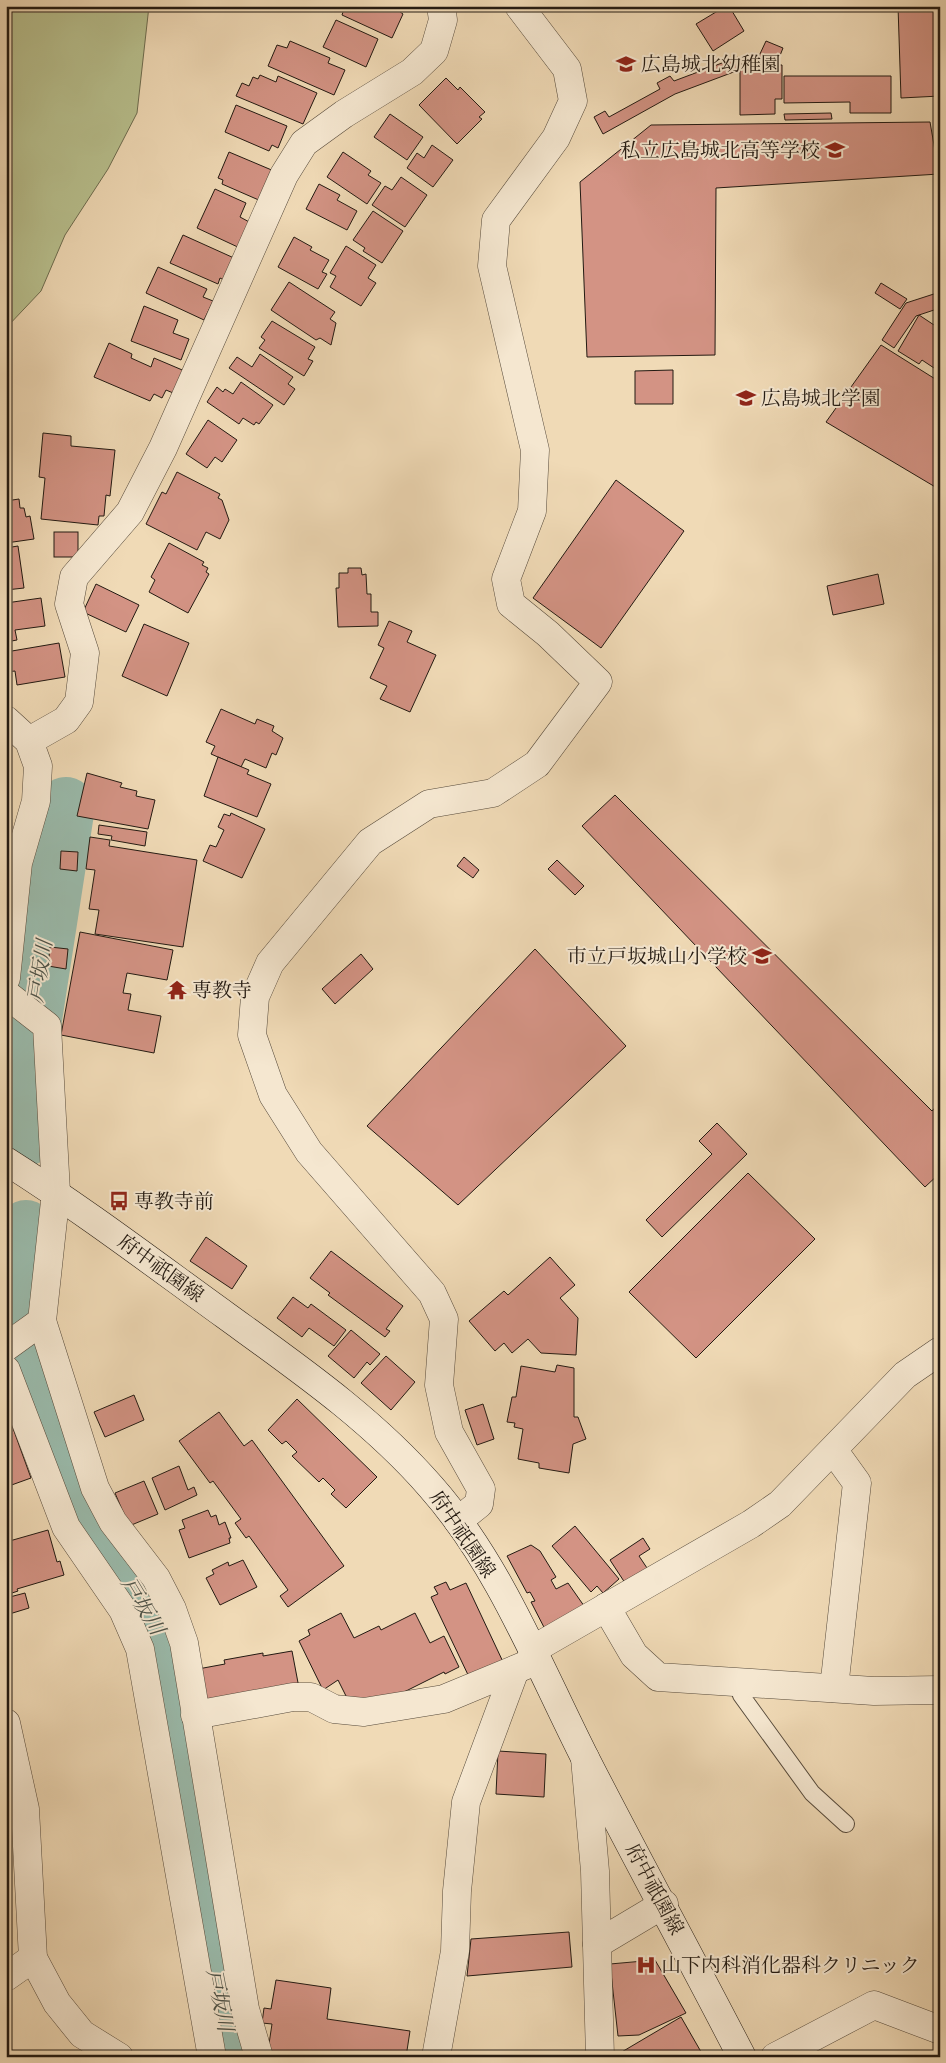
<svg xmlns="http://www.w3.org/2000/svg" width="946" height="2063" viewBox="0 0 946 2063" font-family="'Gentium Book Plus','Noto Serif JP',serif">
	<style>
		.green { fill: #b8c08e; stroke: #6e6d50 }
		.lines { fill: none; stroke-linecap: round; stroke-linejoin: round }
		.river { stroke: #9abbac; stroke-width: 58 }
		.building { fill: #d39384; stroke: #231a12 }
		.service-casing { stroke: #564a3b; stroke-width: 18 }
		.minor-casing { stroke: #564a3b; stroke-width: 29 }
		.secondary-casing { stroke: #231a12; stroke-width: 29 }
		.service { stroke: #f5e7d0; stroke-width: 16 }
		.minor { stroke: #f5e7d0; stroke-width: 28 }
		.secondary { stroke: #f5e7d0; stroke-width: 28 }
		.labels { text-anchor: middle; stroke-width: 4; stroke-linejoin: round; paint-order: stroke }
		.poi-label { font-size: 20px; fill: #231a12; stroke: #f5e7d0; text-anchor: start }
		.street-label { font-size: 20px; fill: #231a12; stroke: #f5e7d0 }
		.water-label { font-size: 21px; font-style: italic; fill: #4d5248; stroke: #f5e7d0 }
	</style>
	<rect width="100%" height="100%" fill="#f0dab6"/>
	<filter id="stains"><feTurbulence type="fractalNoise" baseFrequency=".004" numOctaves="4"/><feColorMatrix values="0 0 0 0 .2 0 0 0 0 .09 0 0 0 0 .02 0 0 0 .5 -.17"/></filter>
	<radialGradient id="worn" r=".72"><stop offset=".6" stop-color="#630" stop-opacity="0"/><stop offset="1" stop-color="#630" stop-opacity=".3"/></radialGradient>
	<polygon class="green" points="6,6 149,6 137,113 108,169 65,235 41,291 6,328"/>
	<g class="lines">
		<g class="river">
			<polyline points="26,1137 33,1019 66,806"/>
			<polyline points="26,1229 26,1338 58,1436 90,1517 164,1639 196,1873 231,2057"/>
		</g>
	</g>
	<g class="building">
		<polygon points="345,6 392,6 403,14 392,38 342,15"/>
		<polygon points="726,6 729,6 744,31 713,51 696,24"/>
		<polygon points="898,6 940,6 940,96 901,98"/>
		<polygon points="336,20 378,39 366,67 323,47"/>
		<polygon points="290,41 330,58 328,63 345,70 334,95 268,66 277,45 287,48"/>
		<polygon points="766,41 783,48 777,63 759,56"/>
		<polygon points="738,57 739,70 675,94 603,134 594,117 605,111 609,117 660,89 657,83 670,76 674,81"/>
		<polygon points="740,64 782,65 782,99 775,99 775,114 740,115"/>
		<polygon points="260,75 276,82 278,76 317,93 303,124 236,96 242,83 249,86 253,77 258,79"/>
		<polygon points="784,76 891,76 891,113 850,113 850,102 784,103"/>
		<polygon points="446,78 458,90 460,87 485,112 479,117 482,119 457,144 419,105"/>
		<polygon points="236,105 287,126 278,148 272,145 269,151 225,132"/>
		<polygon points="831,113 832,119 785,120 784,114"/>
		<polygon points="390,114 423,137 407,160 374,137"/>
		<polygon points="930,122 939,174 716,188 715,355 587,357 580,182 651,125"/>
		<polygon points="432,145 453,160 433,187 407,168 417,153 424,158"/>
		<polygon points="229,152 274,171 261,201 222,184 223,180 218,178"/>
		<polygon points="343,152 371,171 368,175 381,183 367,204 327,177"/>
		<polygon points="401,177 427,195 405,227 372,205 385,186 392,190"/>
		<polygon points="319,184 340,195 337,200 357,211 347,230 306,209"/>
		<polygon points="215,189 246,203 240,217 253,224 242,249 197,228"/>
		<polygon points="373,211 403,231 382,263 363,251 365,248 353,240"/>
		<polygon points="183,235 234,258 224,280 220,278 218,284 170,263"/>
		<polygon points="294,237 312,247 310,250 329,260 322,272 327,274 318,289 278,267"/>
		<polygon points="346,246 376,265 368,278 376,283 361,306 330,287 336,276 330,273"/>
		<polygon points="158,267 207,289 203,297 213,301 204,320 146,293"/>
		<polygon points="289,282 335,312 330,319 336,323 331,345 320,338 316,340 271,310"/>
		<polygon points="881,283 907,299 900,309 875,293"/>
		<polygon points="940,292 940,308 916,316 894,348 882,340 906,303"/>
		<polygon points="144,306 178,320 173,333 189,339 181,360 131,341"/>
		<polygon points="919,315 940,329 940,372 922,360 919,364 898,351"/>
		<polygon points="272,321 315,347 308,359 313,361 304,376 259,348 265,340 261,337"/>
		<polygon points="109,343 132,354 131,358 151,367 154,358 187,372 178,395 166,390 162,398 154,394 150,401 94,377"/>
		<polygon points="881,345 940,382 940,484 937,488 826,422"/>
		<polygon points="260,354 293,377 288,384 295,389 284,405 229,368 237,357 252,367"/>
		<polygon points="673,370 673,404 635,404 635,371"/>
		<polygon points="241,382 273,405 259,424 256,422 254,425 243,418 239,424 207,402 217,387 223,392 225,389 233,394"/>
		<polygon points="208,420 237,440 222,462 215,457 207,468 186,454"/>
		<polygon points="43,433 71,436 71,446 115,450 110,496 106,495 104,516 99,516 98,525 41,519 45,478 39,477"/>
		<polygon points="177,472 220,494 218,498 222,500 229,520 220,539 206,532 197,550 146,524 162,492 166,494"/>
		<polygon points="616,480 684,531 601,648 533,598"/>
		<polygon points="19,499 20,508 24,508 26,517 30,516 34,539 6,543 6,501"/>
		<rect x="54" y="532" width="24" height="25"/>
		<polygon points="169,543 204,562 202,565 208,568 206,572 209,574 188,613 149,592 155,580 151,577"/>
		<polygon points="18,546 24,588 6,590 6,548"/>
		<polygon points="348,568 361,568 362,575 366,574 367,594 371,594 371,612 378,612 378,626 338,627 336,588 339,588 339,573 348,573"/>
		<polygon points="878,574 884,604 833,615 827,586"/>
		<polygon points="96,584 139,605 126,632 83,612"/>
		<polygon points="41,598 45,626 15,630 17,640 6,642 6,603"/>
		<polygon points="389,621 412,631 407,642 436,655 410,712 380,699 387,686 370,678 384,648 378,645"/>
		<polygon points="144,624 189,643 167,696 122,676"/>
		<polygon points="59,643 65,677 17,685 15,671 6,672 6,652"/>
		<polygon points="221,709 255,724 257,719 274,726 272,731 283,738 276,755 272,753 266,768 245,759 241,767 211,754 215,746 206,742"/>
		<polygon points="218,757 249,770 247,774 271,784 257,817 204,796"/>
		<polygon points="87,773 122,783 120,787 137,791 136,796 155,800 148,829 77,816"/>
		<polygon points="615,795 932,1111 940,1102 940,1173 925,1187 582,826"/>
		<polygon points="231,813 265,829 242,878 203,861 210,845 216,847 224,830 218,827 224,814 230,816"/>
		<polygon points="99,825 147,832 145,846 111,840 112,836 98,834"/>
		<polygon points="90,837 110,840 109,846 197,860 183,947 95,934 99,910 89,909 95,870 86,869"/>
		<polygon points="61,851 78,852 77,871 60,869"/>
		<polygon points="464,857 479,870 473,878 457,866"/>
		<polygon points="557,860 584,886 575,895 548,869"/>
		<polygon points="80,932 173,950 167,980 127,973 123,993 131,994 128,1010 161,1016 154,1053 61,1035"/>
		<polygon points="50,947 68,949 66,969 48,966"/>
		<polygon points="535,949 626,1046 458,1205 367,1126"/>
		<polygon points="361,954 373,969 335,1004 322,989"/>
		<polygon points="717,1123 747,1154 662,1237 646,1220 712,1154 699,1141"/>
		<polygon points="748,1173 815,1239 696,1358 629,1292"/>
		<polygon points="206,1237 247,1266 232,1289 190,1261"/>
		<polygon points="331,1251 403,1306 386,1329 390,1331 385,1337 328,1295 330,1293 310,1278"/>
		<polygon points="550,1257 575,1285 560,1298 578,1318 576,1355 541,1353 528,1339 512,1353 504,1343 495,1351 469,1321 504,1291 508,1295"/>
		<polygon points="293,1297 308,1308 311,1304 346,1330 334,1346 309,1328 302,1337 277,1318"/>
		<polygon points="351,1330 380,1354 370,1365 367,1362 354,1378 328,1356"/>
		<polygon points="386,1356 415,1382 391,1410 361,1383"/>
		<polygon points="557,1365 574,1368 574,1417 578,1417 586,1439 573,1444 569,1473 539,1468 539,1463 518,1459 523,1429 514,1427 515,1423 507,1422 512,1397 516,1397 521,1366 555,1372"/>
		<polygon points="134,1395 144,1420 105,1437 94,1412"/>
		<polygon points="297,1399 377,1477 346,1508 331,1494 335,1490 323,1478 319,1482 292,1456 297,1452 286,1441 282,1444 268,1430"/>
		<polygon points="483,1404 494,1439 477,1445 465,1410"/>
		<polygon points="6,1409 31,1478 6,1487"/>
		<polygon points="219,1412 244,1446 252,1440 344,1566 288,1607 280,1596 288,1590 249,1536 246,1538 235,1523 241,1519 213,1481 210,1483 179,1441"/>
		<polygon points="179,1466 188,1490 194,1487 197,1495 165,1510 152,1478"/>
		<polygon points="144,1481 158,1514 129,1526 115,1493"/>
		<polygon points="208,1510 211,1517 216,1515 219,1525 225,1522 231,1538 229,1538 230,1543 189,1558 179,1530 185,1528 182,1520"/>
		<polygon points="575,1526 619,1579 603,1593 597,1586 591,1592 552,1546"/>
		<polygon points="48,1530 57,1562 60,1561 64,1575 17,1589 18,1591 6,1595 6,1542"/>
		<polygon points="643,1538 650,1549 639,1556 651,1574 629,1589 610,1560"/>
		<polygon points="531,1545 540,1551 556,1577 551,1580 556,1589 568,1583 589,1613 548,1635 531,1602 535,1601 530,1592 527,1593 507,1556"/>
		<polygon points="243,1560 257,1587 220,1605 206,1578 214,1574 212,1570 228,1562 229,1566"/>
		<polygon points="446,1582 450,1590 466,1583 504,1664 470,1679 431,1597 438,1594 434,1587"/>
		<polygon points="25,1593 29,1608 6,1615 6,1598"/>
		<polygon points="341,1613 354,1638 379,1626 381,1630 415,1613 430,1643 444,1636 459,1667 445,1674 444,1672 356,1716 338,1680 323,1690 299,1641 310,1635 308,1630"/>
		<polygon points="292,1651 299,1688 205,1706 198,1669 225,1664 224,1660 263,1653 263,1656"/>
		<polygon points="498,1751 546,1754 544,1797 496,1794"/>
		<polygon points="569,1932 572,1967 467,1976 471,1939"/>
		<polygon points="655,1960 686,2013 639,2035 618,2036 610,1964"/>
		<polygon points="276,1980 331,1988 327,2019 410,2031 406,2057 267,2057 272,2024 262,2023 264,2008 271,2009"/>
		<polygon points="681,2017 704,2057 620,2057 620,2053"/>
	</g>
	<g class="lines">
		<defs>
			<polyline id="service" points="737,1683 741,1695 812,1793 846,1824"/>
			<g id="minor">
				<polyline points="6,720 29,741 38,766 36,801 18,863 6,978"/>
				<polyline points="29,741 66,720 79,702 85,653 69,604 74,577 130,512 163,448 284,175 304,143 344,114 412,72 434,51 443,20 441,6"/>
				<polyline points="6,994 47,1026 56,1192 42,1321 6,1347"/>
				<polyline points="42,1321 95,1488 113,1522 156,1578 172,1609 184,1643 245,2009 259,2057"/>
				<polyline points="6,1370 66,1527 123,1610 140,1649 212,2057"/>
				<polyline points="834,1451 857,1483 834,1688"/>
				<polyline points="458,1521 479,1504 481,1489 449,1432 439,1385 444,1319 432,1293 309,1152 273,1095 252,1035 255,997 270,963 370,842 429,804 493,793 537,764 598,682 548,634 511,604 506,579 532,511 535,450 492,266 496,220 556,138 573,101 567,69 519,6"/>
				<polyline points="606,1607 634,1655 658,1677 874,1691 940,1690"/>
				<polyline points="532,1650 751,1524 780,1504 905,1375 940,1351"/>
				<polyline points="195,1715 293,1697 311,1697 334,1709 364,1712 444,1699 526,1665"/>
				<polyline points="6,1723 25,1809 33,1958 57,2003 82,2034 119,2057"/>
				<polyline points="585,1758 595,1871 600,2057"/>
				<polyline points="597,1944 664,1904"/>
				<polyline points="6,1977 33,1958"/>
				<polyline points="436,2057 455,1951 457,1891 466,1802 515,1670"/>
				<polyline points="775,2057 874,2005 940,2030"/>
			</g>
			<path id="secondary" d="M6,1161C82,1209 153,1263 225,1315C298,1368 372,1419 431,1487C499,1564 538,1665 584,1756C635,1856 690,1956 742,2057"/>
		</defs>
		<use href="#service" class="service-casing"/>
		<use href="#minor" class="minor-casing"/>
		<use href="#secondary" class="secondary-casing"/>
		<use href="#service" class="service"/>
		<use href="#minor" class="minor"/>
		<use href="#secondary" class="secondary"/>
	</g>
	<defs>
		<symbol id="school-bare" viewBox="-9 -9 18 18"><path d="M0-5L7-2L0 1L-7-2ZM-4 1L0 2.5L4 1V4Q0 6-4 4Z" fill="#8f2418" stroke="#f5e7d0" stroke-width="2.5" paint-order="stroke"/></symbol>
		<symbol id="temple-bare" viewBox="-9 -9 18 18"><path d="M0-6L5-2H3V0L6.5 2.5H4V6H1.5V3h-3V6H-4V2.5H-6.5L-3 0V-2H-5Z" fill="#8f2418" stroke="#f5e7d0" stroke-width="2.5" paint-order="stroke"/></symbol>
		<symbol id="bus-bare" viewBox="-9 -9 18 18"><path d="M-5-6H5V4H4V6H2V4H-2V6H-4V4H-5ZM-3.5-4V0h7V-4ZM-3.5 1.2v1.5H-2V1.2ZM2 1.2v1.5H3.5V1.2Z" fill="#8f2418" stroke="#f5e7d0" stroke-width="2.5" paint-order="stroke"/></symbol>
		<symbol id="hospital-bare" viewBox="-9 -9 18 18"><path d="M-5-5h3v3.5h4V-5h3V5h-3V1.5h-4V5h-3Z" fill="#8f2418" stroke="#f5e7d0" stroke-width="2.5" paint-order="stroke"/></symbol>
	</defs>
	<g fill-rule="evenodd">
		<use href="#school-bare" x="612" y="50" width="28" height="28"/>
		<use href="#school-bare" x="821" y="136" width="28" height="28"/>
		<use href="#school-bare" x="732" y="384" width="28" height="28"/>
		<use href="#school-bare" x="748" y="942" width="28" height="28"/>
		<use href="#temple-bare" x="163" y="976" width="28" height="28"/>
		<use href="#bus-bare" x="105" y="1187" width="28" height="28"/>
		<use href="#hospital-bare" x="632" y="1951" width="28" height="28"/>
	</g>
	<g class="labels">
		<g class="poi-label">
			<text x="641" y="71">広島城北幼稚園</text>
			<text x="820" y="157" text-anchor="end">私立広島城北高等学校</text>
			<text x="761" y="405">広島城北学園</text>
			<text x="747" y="963" text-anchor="end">市立戸坂城山小学校</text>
			<text x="192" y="997">専教寺</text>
			<text x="134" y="1208">専教寺前</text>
			<text x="661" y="1972">山下内科消化器科クリニック</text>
		</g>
		<g class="street-label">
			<text transform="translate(161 1268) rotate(36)" y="7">府中祇園線</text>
			<text transform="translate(463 1534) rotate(56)" y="7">府中祇園線</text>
			<text transform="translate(655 1889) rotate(62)" y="7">府中祇園線</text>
		</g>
		<g class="water-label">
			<text transform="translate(40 971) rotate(-81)" y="7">戸坂川</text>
			<text transform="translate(143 1606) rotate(59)" y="7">戸坂川</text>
			<text transform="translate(220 2000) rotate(79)" y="7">戸坂川</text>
		</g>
	</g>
	<rect width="946" height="2063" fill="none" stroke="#f0dab6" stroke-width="25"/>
	<rect x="8" y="8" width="931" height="2048" fill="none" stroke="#231a12" stroke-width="2.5"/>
	<rect x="12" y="12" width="921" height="2038" fill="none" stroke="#231a12"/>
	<rect width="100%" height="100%" filter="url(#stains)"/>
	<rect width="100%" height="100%" fill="url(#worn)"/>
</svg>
